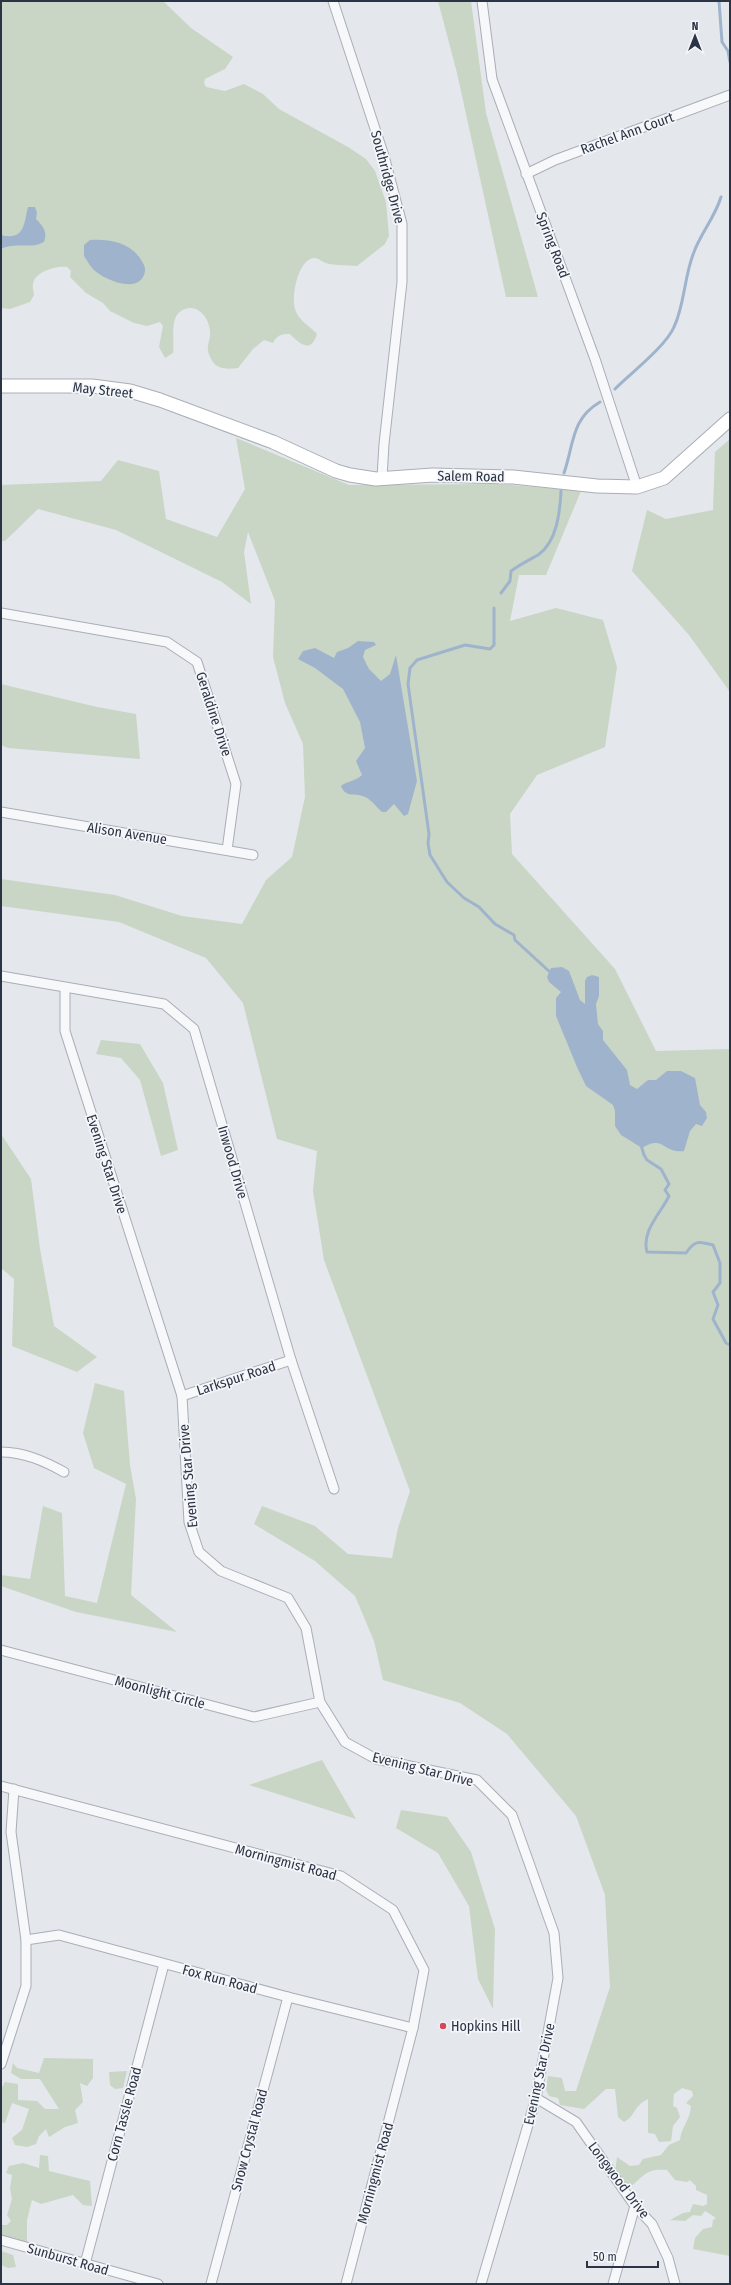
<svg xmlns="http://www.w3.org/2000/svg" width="731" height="2285" viewBox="0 0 731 2285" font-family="'Fira Sans Condensed',sans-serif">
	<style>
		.green { fill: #c9d6c5 }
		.water { fill: #9fb4cc }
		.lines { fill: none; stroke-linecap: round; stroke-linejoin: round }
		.stream { stroke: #9fb4cc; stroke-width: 3 }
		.street-casing { stroke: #a9aeb7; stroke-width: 11 }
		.secondary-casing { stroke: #a9aeb7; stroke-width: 15 }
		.street { stroke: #f7f8fa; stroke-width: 9 }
		.secondary { stroke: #fff; stroke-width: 13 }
		.poi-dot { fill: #d1495b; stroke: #f4f6f9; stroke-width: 1.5 }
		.labels { text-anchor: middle; stroke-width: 3.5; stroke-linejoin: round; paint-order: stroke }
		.street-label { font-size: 14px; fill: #2b3445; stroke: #f4f6f9 }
		.poi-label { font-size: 14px; fill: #2b3445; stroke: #f4f6f9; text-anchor: start }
	</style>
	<rect width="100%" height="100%" fill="#e4e7ec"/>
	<g class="green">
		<path d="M1,1H163L191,28L233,57L225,69L205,79L204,83L206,87L225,91L244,84L263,94L279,109L348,147L366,159L375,171L386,202L389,236L385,244L357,266C347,265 335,266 326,263C322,262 319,258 314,258C298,259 291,297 295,309C298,320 310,326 317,334C311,354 300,344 290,334C281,334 277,335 273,343L264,340L253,349L238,368C230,369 218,370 213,362C211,359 208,353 208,350C207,345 210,340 210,335C211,321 200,304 185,309C168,314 175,340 173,353L165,358L159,347L163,326L160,322L147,326L134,323L110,311L103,303L86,293L70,277L71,271L67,267C57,265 33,272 33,285C32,288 34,292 34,295L30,302L10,309L1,308Z"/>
		<polygon points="438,1 471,1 486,113 538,297 506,297 457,73"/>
		<path d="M236,438L349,485L498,484L581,491L546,575H519L510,621L556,608L603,620L617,667L605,747L537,775L510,814L512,854L615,969L656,1051L730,1049V2256L693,2249L695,2238L703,2229L712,2227L713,2220L716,2218L705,2211L701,2216L693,2215L685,2221L670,2220L683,2213L690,2212L693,2204L703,2206L707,2204V2195L696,2190V2186L690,2180L687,2182L675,2180L667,2170C646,2168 644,2176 629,2188L615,2174L617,2157L630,2166L639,2165L643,2159L661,2155L669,2145L680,2140C681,2127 690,2121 691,2106L686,2103L693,2096L692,2091L682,2088L674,2094L673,2106L677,2108L680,2117L673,2126L671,2141L659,2142L655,2134L648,2133V2099C632,2107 636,2116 624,2122L618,2117L615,2089H606L584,2109L560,2105L558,2098L549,2096L546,2090L548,2076L562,2078L565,2091H576L610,1987L605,1895L576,1816L507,1734L460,1703L383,1680L374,1641L355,1596L315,1561L254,1524L262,1506L315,1526L348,1554L392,1558L398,1528L410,1491L324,1260L313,1191L317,1151L277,1139L243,1003L206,958L119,922L1,906V879L115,895L182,916L242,924L266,880L292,857L305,797L303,744L285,703L273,657L275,601L248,532L244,552L251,604L222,582L116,530L38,509L5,541H1V485L101,481L118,460L159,471L166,519L217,537L245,489Z"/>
		<polygon points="730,439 730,692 689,635 632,571 647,510 666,519 713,510 715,452"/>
		<polygon points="1,684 97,707 136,714 140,759 8,748 1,745"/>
		<polygon points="101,1040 140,1044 163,1083 178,1150 161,1156 140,1080 121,1058 96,1054"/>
		<polygon points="1,1134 31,1179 40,1249 54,1326 97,1357 77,1372 12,1346 14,1279 1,1268"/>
		<polygon points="95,1383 124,1391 130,1465 136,1499 131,1595 177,1632 76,1612 1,1586 1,1575 30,1579 43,1506 62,1513 65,1596 97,1603 126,1484 94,1468 83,1433"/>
		<polygon points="322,1760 356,1819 249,1785"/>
		<polygon points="401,1810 447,1817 471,1852 495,1929 493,2009 478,1979 469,1906 438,1853 396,1828"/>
		<polygon points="44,2058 93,2059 93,2078 87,2086 80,2083 83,2102 75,2110 78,2123 65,2127 49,2137 46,2129 39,2136 36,2144 27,2147 15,2145 12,2138 22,2130 29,2109 12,2103 5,2123 1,2122 1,2089 5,2082 18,2084 18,2100 37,2101 45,2109 59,2109 40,2079 21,2079 11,2073 13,2063 17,2068 39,2073"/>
		<polygon points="127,2071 123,2088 115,2089 110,2085 109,2072"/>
		<polygon points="40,2155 48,2156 49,2171 90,2181 92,2206 83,2205 73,2195 41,2204 32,2200 27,2220 27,2243 1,2236 1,2225 7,2225 11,2221 7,2215 12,2199 10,2189 12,2175 6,2173 9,2166 23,2163 39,2168"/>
		<polygon points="1,2251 13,2255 16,2267 8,2268 1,2265"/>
	</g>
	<g class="water">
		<path d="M28,207H35L37,213L36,219C43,226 48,232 44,242C30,250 15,241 1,249V235C25,241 24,223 28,207Z"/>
		<path d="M90,240C109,239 128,242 140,258C143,263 147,268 144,275C137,294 102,279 93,269C89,265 87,260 84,256V245Z"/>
		<path d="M358,641L374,642L376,645L365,650L363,657L369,669L381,681L390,674L396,655L417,781L408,814L404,816L394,804L386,812H382C376,807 372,800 365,797C356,792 346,799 341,786C347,781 356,781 362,775L356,761L365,748L360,722L343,689L315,668L298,659L303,651L315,648L334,658L337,652L348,648Z"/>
		<path d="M562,967L569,971L580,1000L585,1004V981L587,977L592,975L599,977V996L596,1004L598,1024L603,1031V1040L627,1070L630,1085L637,1089L648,1080H656L667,1071H681L695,1078L700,1105L706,1112L707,1118L702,1126L696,1124L690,1131L684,1151C663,1154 664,1134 642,1148L621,1135L615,1126V1111L613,1105L586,1086L577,1067L556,1016V998L561,992L549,982L547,977L551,968Z"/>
	</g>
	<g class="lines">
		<g class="stream">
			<polyline points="719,1 722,42 728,51 730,62"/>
			<path d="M615,389C631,373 666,346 674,327C685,304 684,276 694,252C701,233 715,217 721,197"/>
			<path d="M564,473C574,444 571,419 600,402"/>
			<path d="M501,593L510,581L511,571C519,565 529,560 538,555C557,542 560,512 561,491"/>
			<polyline points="494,608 494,645 490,649 465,645 417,660 410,668 408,684 429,834 428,843 430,855 447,882 464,898 479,907 495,924 514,935 515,940 551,973"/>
			<path d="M641,1145L644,1155L647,1160L661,1169L669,1184L665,1190L669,1196C661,1213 641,1231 647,1252L686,1253C695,1240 699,1241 713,1245L720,1263V1283L713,1292L718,1305L713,1319L726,1343L730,1345"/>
		</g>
		<defs>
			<g id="street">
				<polyline points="333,1 384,156 402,224 402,282 384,444 382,478"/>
				<polyline points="482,1 492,79 595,359 637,487"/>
				<polyline points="526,174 555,160 730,95"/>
				<polyline points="1,613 167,642 197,662 236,784 227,850"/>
				<polyline points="1,812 253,855"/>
				<polyline points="1,976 164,1004 194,1029 291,1360 334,1489"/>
				<polyline points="65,988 65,1031 182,1396 189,1522 199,1552 221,1571 288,1598 306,1628 320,1702 345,1742 376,1759 477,1780 512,1815 554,1933 558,1978 536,2098 481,2284"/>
				<polyline points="182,1396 291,1360"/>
				<path d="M1,1452C24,1452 44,1461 64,1472"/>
				<polyline points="1,1650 254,1717 320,1702"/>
				<polyline points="1,1786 341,1876 393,1910 424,1970 413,2028 346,2284"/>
				<polyline points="26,1940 59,1935 288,1997 413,2028"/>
				<polyline points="1,2064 26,1986 26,1940 11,1832 14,1789"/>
				<polyline points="536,2098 576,2122 635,2206 652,2224 668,2258 675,2284"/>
				<polyline points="1,2240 158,2284"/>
				<polyline points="85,2264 164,1964"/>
				<polyline points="211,2284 288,1997"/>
				<polyline points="613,2284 635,2206"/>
			</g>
			<polyline id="secondary" points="1,386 92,386 130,391 160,400 273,442 336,471 350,475 376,479 433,475 513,477 597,486 637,487 664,478 730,419"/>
		</defs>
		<use href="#street" class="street-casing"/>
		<use href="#secondary" class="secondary-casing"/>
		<use href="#street" class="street"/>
		<use href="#secondary" class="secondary"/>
	</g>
	<circle class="poi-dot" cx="443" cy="2026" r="4"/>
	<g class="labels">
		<g class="street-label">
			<text transform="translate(627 133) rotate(-20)" y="5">Rachel Ann Court</text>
			<text transform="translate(388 177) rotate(75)" y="5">Southridge Drive</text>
			<text transform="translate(553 245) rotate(69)" y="5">Spring Road</text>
			<text transform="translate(103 390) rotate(6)" y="5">May Street</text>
			<text transform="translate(471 476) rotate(1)" y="5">Salem Road</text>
			<text transform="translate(214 714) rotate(72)" y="5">Geraldine Drive</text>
			<text transform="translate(127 833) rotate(9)" y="5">Alison Avenue</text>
			<text transform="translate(233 1162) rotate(74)" y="5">Inwood Drive</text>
			<text transform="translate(107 1164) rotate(72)" y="5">Evening Star Drive</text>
			<text transform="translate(236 1378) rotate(-18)" y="5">Larkspur Road</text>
			<text transform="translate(188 1476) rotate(-95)" y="5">Evening Star Drive</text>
			<text transform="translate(160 1692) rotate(15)" y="5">Moonlight Circle</text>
			<text transform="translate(423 1769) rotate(14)" y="5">Evening Star Drive</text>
			<text transform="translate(286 1862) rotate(15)" y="5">Morningmist Road</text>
			<text transform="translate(220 1979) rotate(15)" y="5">Fox Run Road</text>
			<text transform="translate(539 2074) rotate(-78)" y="5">Evening Star Drive</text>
			<text transform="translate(124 2114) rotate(-75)" y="5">Corn Tassle Road</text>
			<text transform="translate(249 2140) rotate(-75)" y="5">Snow Crystal Road</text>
			<text transform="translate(375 2173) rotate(-75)" y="5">Morningmist Road</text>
			<text transform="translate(619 2180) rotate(53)" y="5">Longwood Drive</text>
			<text transform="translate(68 2259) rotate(16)" y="5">Sunburst Road</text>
		</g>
		<g class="poi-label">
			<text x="451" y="2031">Hopkins Hill</text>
		</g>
	</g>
	<rect width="731" height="2285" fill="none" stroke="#2b3445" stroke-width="4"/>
	<g transform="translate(695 36)" stroke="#f4f6f9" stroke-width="3" paint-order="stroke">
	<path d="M0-3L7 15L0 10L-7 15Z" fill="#2b3445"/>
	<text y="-6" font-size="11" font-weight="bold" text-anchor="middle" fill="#2b3445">N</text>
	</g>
	<path d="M587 2261v6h71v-6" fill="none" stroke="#2b3445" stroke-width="2"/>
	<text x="593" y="2261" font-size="12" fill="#2b3445" stroke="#f4f6f9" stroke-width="3" paint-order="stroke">50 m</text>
</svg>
